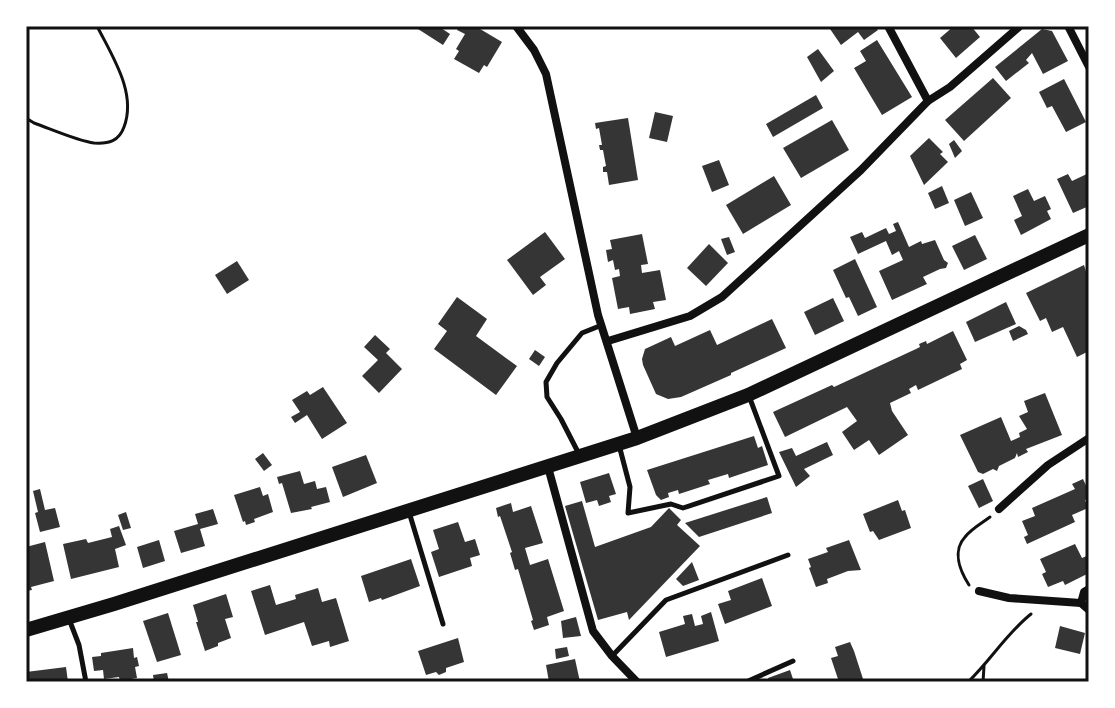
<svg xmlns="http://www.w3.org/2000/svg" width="1115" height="708" viewBox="0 0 1115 708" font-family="'Source Serif 4',serif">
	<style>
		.building { fill: #353535 }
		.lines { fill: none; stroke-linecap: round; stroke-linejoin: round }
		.path { stroke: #111; stroke-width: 3 }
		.service { stroke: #111; stroke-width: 5 }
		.minor { stroke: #111; stroke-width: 8 }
		.secondary { stroke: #111; stroke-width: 14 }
		.neatline { fill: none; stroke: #111; stroke-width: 3 }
	</style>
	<rect width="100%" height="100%" fill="#fff"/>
	<g class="building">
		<polygon points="420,26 438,26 450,34 443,45 418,29"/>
		<polygon points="459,26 475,26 502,42 487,67 484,65 479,73 454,59 459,51 456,49 465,34 457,30"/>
		<polygon points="828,26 875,26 878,30 864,40 858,32 841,45"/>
		<polygon points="954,26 971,26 980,37 956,58 940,38"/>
		<polygon points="1042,29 1052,31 1068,61 1043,74 1032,53 1026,60 1029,63 1006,81 995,67"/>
		<polygon points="877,40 912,97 882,115 854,68 866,61 860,51"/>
		<polygon points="818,49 834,71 821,82 807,57"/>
		<polygon points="993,78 1011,98 964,141 945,120"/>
		<polygon points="1064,79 1086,122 1066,132 1052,106 1047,108 1039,92"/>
		<polygon points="816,95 823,108 773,137 766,124"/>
		<polygon points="655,112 673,116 667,142 649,138"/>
		<polygon points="628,118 638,180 609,185 607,172 603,172 603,167 606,166 603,150 600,150 599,145 602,145 599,128 596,129 595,123"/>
		<polygon points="832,120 849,150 801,178 783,148"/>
		<polygon points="929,138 943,152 940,154 948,162 924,185 910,156"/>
		<polygon points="954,140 962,151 955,158 949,144"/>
		<polygon points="719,160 729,185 712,192 702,166"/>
		<polygon points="1089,173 1089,206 1073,213 1057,179 1068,174 1072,181"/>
		<polygon points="774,176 791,205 743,234 726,205"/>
		<polygon points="942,186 949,203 935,209 928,193"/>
		<polygon points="1028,189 1034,201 1045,196 1051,209 1047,211 1051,219 1021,235 1014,220 1022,216 1013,196"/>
		<polygon points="971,192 983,218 965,226 954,200"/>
		<polygon points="898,222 909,247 921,241 922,244 935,240 944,260 948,263 946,268 940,269 923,277 927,284 892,300 879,271 903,260 899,251 892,255 886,241 858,254 850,237 862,232 865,238 886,228 889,234 896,231 893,224"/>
		<polygon points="545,232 565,259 540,277 546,285 533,295 507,260"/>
		<polygon points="642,234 648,264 641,265 642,273 660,270 666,300 653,302 655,309 630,314 629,307 618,309 612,278 620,276 619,269 615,270 613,260 608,262 606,250 612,249 610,240"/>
		<polygon points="975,235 987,259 964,270 952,246"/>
		<polygon points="729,237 735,252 727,255 721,239"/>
		<polygon points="709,244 728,263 706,286 687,268"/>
		<polygon points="855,259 877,307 858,316 849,297 846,298 833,270"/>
		<polygon points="237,261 249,280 227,294 215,275"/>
		<polygon points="1084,265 1089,281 1089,351 1077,357 1063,327 1052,332 1046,318 1040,321 1026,293"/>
		<polygon points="457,297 487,319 476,336 517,366 496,395 434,349 447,331 438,324"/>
		<polygon points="833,298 844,321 815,335 804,312"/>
		<polygon points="1006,302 1016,324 975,342 966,322"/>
		<polygon points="772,319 786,348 731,373 731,375 681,397 668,399 656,394 643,365 642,359 645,349 671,337 675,346 710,330 717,345"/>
		<polygon points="1019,326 1026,330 1028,334 1013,341 1009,331"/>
		<polygon points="953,331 967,360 960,364 962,369 918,390 916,385 909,389 911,393 890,403 892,411 908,435 879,455 869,440 854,450 842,432 857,421 847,407 785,437 773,412 832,385 834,387 916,349 920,347 919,344 926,341 927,344"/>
		<polygon points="375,335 390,349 386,353 402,369 379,393 362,376 378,360 364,347"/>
		<polygon points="535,350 545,357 539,366 529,359"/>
		<polygon points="323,387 347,423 322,439 307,415 295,423 291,417 300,412 292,400 307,391 310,395"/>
		<polygon points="1045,393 1062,435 1026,449 1028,452 1018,457 1017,453 1015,458 999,466 997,471 993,469 983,474 978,472 960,435 1001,417 1011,441 1020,437 1019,433 1027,429 1019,416 1028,412 1024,401"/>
		<polygon points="754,436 758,448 762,446 768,465 729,478 728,474 708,480 710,484 679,494 678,490 668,493 669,497 661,500 656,495 647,470"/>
		<polygon points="827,442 833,455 804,469 810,476 796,487 779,452 792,448 796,456"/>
		<polygon points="263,453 272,465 264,471 255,459"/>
		<polygon points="366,455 377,483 343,497 332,467"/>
		<polygon points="300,471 304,484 315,481 317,489 326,487 330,502 311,507 312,509 291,513 282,483 279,484 277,477"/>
		<polygon points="609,473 616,494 609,496 611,502 599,506 597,500 586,503 580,482"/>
		<polygon points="983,479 993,501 979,508 968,486"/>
		<polygon points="1083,479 1089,492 1089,498 1085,500 1088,508 1072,515 1075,522 1027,544 1024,537 1028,535 1022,521 1035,516 1032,508 1075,489 1072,484"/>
		<polygon points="260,487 263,496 268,494 273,512 254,519 255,522 246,525 245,521 243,522 234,495"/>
		<polygon points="40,489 45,510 55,508 60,527 40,532 35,513 38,512 33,491"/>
		<polygon points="767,497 772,513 699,537 685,523"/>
		<polygon points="898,500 902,511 905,510 911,528 879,540 873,531 870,532 863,514"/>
		<polygon points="582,501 595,547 651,527 669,508 681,520 677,525 700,546 629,620 627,612 598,620 565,506"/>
		<polygon points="511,503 513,512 531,506 543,543 525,548 530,565 548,559 564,611 547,617 549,625 534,630 531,621 533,620 518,569 515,570 510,553 512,552 500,516 498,517 496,508"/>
		<polygon points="213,509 218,524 200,529 205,546 181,553 174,531 198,524 195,514"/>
		<polygon points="126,512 131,528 123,530 118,515"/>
		<polygon points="458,522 465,542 475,539 480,555 470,558 472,566 439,577 431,552 439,549 433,530"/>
		<polygon points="119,526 126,545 115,549 119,567 71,579 63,544 86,539 88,543 112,537 110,529"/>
		<polygon points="159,540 165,561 143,568 137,547"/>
		<polygon points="849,540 861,570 848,571 827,579 828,583 816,587 809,568 811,567 808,559 828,552 826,548"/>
		<polygon points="45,542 54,581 31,587 32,590 26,591 26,547"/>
		<polygon points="1075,544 1082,558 1089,555 1089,573 1065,585 1063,581 1048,587 1042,574 1046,572 1040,559"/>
		<polygon points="411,559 420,586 382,600 381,598 369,602 361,576"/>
		<polygon points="692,562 699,580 683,586 676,579"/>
		<polygon points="762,578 772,606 725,624 718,604 731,600 728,591"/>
		<polygon points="270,585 276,605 296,599 295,595 318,588 322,602 336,598 349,641 330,647 329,641 312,646 304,622 265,635 251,591"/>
		<polygon points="226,594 233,617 225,619 231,638 218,643 218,646 205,651 196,622 198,622 193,605"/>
		<polygon points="711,612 719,641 666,657 659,632 685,624 683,616 692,614 695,626 703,624 701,616"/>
		<polygon points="168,613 181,655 157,662 143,621"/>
		<polygon points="576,617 581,636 563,638 561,621"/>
		<polygon points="1060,626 1085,633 1080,654 1055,648"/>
		<polygon points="458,638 464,662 446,668 446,672 439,675 436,672 426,675 418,651"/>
		<polygon points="850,642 854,651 864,682 839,682 831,658 838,656 835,647"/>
		<polygon points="567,647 569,656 556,659 555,649"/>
		<polygon points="133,648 134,658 137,657 139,666 135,667 137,678 120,681 119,677 104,679 103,670 94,671 92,657 101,656 101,653"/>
		<polygon points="575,659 580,682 549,682 546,665"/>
		<polygon points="66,667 68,682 26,682 26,672"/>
		<polygon points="790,670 794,682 769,682 768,678"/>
		<polygon points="167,673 169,682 154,682 153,675"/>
	</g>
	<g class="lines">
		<g class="path">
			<path d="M26,118L34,123C51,129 78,141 94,143C109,144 119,141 124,127C137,93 112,56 97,26"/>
			<path d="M969,585C960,571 952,551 965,537C971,529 982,523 990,517"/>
			<path d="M968,682C990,661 1007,633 1031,614"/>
			<polyline points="983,682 984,666"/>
		</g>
		<g class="service">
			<polyline points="619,445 630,487 628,513 671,504 683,508 779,476 749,396"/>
			<polyline points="580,456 561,419 547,397 546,382 557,363 582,333 602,325"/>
			<polyline points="409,512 443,624"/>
			<polyline points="69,619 79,645 86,682"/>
			<polyline points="613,655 666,600 788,555"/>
			<polyline points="746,682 793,661"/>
		</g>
		<g class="minor">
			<polyline points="516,26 534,50 546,74 598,315 637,438"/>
			<polyline points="888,26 928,101"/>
			<polyline points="1068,26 1089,67"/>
			<polyline points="608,341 690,316 722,297 861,170 928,101 950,87 1020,26"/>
			<polyline points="548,467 593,631 612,656 637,682"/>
			<polyline points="999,509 1048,465 1089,438"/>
			<polyline points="979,591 1009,598 1081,603 1089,610"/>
			<polyline points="1081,603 1084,592 1089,589"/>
		</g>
		<polyline class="secondary" points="26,630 114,604 637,438 748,395 1089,235"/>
	</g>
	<rect width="1115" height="708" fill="none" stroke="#ffffff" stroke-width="56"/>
	<rect x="28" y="28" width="1059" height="652" class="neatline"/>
</svg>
